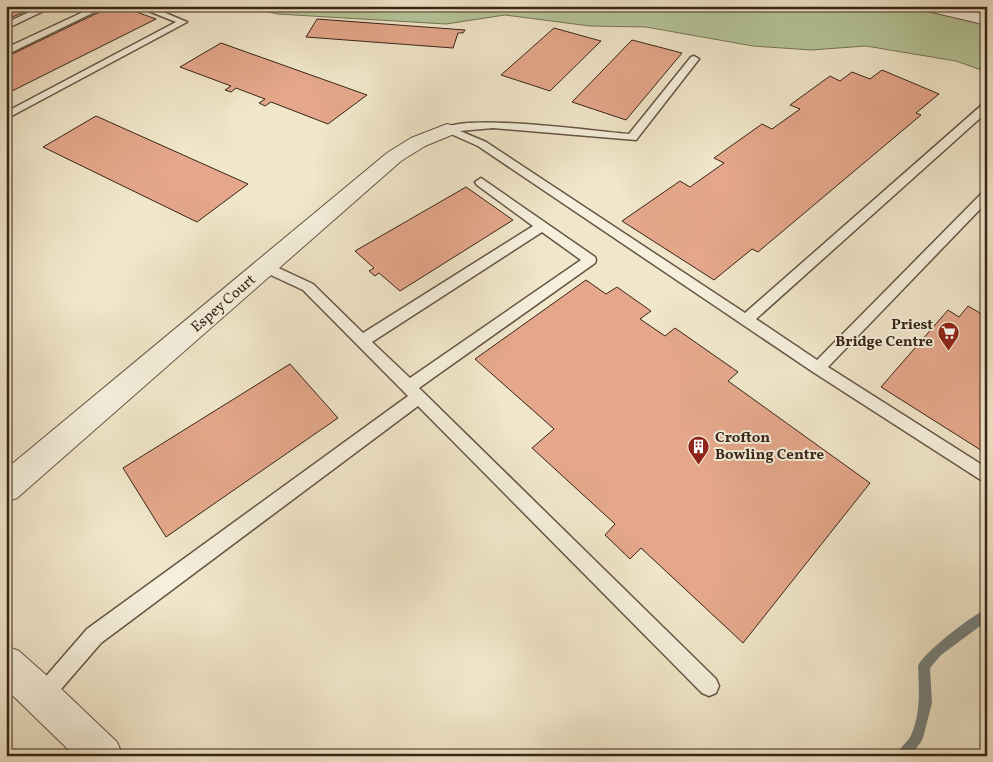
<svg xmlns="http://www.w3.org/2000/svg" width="993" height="762" viewBox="0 0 993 762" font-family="Vollkorn,serif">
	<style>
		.green { fill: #b5c69a; stroke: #767559 }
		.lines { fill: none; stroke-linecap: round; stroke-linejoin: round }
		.stream { fill: #75807d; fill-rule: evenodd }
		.building { fill: #e4a78b; stroke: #382418 }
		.service-casing { stroke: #665444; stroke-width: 3 }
		.minor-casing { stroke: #665444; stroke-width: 2 }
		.service { fill: #f5efdc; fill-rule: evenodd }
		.minor { fill: #f5efdc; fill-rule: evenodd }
		.labels { text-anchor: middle; stroke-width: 4; stroke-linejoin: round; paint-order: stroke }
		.street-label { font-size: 15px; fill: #382418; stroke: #f5efdc }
		.poi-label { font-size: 15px; font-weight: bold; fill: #382418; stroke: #f5efdc; text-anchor: end }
	</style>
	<rect width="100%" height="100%" fill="#f0e6c9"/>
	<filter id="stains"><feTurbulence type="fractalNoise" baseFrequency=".004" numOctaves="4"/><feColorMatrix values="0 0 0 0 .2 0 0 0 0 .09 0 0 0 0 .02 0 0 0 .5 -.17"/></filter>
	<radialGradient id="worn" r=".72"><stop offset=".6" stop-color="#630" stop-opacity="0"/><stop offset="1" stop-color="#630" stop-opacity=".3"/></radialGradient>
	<polygon class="green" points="237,6 987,6 987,72 956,61 866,46 811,50 753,46 646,27 590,26 505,15 446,24 278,14"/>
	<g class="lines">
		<path class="stream" d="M987,609V621L941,655L930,668L932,703L923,738L921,742L910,756H896C899,747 909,742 912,733C921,711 919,689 918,666C924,652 972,615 987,609Z"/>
	</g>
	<g class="building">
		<polygon points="6,6 37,6 6,20"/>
		<polygon points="112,6 120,6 156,19 6,94 6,57"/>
		<polygon points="317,19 465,30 463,33 458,33 453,48 306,37"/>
		<polygon points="554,28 601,41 550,91 501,75"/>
		<polygon points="632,40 682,53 626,120 572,102"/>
		<polygon points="221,43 367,95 328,124 271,102 265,106 259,103 265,99 236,88 231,92 225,90 231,86 180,67"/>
		<polygon points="882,70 939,94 916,113 921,115 758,252 752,249 714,280 622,221 680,181 690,187 724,163 714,158 762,124 772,129 800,109 790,105 830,76 840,81 852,72 870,79"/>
		<polygon points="96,116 248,184 197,222 43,147"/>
		<polygon points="466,187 513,220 400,291 379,273 375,276 369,271 374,268 355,251"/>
		<polygon points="586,280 606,294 617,287 651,311 640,319 665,336 675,328 738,372 728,381 870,483 743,643 641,548 630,559 605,535 615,524 532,448 554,429 475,359"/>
		<polygon points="968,306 987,317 987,454 881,387 948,310 959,317"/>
		<polygon points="290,364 338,418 166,537 123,468"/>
	</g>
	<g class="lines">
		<defs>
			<g id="service">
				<polygon points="42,6 54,6 6,29 6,23"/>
				<polygon points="96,6 107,6 6,55 6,48"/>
				<polygon points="136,6 149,6 187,22 6,119 6,112 176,22"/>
				<path d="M694,56L699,59L636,140L493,128L460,131L486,142L745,313L983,104L987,103V112L756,319L817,360L983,192L987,191V202L828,367L987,468V484L813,372L478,146L442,130C460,112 598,132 629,134L691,57Z"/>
				<path d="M481,178L595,257L596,260L595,263L419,388L716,679L719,686L716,693L709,696L702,693L418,406L101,643L49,703L42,706L35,703L32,696L35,689L87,629L408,396L303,290L260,270L258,267L260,264H270L313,284L363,333L533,226L477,185L475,182ZM542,232L581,260L410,378L372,342Z"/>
			</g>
			<g id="minor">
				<polygon points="917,6 947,6 987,15 987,25 919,9"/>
				<polygon points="447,124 454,126 457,130 454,134 425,146 401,161 17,498 6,502 6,469 387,153 411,138"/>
				<polygon points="6,646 19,651 55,683 117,742 123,756 75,756 6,689"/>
			</g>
		</defs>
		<use href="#service" class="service-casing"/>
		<use href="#minor" class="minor-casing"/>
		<use href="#service" class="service"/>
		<use href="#minor" class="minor"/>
	</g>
	<defs>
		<symbol id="supermarket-pin" viewBox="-11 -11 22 30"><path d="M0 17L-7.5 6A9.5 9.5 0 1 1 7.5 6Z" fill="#8f2418" stroke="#f5efdc"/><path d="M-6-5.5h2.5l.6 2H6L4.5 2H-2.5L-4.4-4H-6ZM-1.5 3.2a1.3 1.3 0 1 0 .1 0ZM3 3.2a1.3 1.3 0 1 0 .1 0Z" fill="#fff"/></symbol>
		<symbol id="building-pin" viewBox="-11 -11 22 30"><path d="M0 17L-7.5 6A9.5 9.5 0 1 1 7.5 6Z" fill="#8f2418" stroke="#f5efdc"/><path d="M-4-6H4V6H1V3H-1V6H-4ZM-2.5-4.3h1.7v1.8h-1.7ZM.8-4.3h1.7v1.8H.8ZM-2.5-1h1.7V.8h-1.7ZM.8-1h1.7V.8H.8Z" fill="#fff"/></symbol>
	</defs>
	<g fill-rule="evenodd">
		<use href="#supermarket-pin" x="936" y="320" width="25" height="34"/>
		<use href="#building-pin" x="686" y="434" width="25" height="34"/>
	</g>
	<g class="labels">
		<g class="street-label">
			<text transform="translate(223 303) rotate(-41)" y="5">Espey Court</text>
		</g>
		<g class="poi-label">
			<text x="933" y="329">Priest<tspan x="933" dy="17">Bridge Centre</tspan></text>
			<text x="715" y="442" text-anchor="start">Crofton<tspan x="715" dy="17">Bowling Centre</tspan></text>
		</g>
	</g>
	<rect width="993" height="762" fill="none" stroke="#f0e6c9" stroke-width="25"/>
	<rect x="8" y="8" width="978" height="747" fill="none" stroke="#382418" stroke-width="2.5"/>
	<rect x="12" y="12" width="968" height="737" fill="none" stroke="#382418"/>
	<rect width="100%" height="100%" filter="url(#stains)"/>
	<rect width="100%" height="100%" fill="url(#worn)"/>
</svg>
